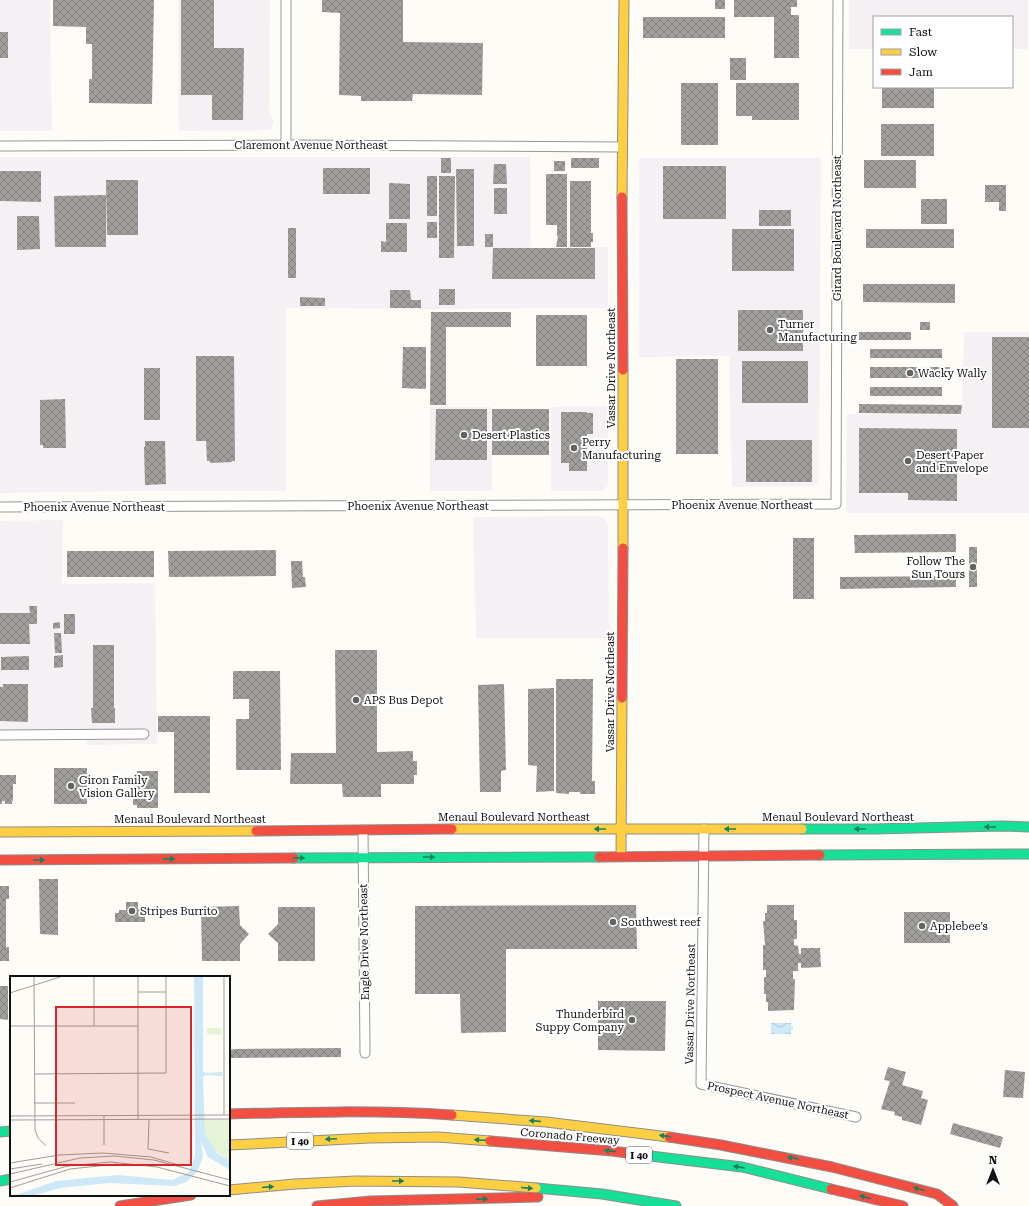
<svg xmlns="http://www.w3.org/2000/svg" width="1029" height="1206" viewBox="0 0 1029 1206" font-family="'Roboto Serif',serif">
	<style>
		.industrial { fill: #f5f0f3 }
		.water { fill: url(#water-waves) }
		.building { fill: url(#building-cross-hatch) }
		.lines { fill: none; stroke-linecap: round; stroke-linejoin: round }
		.street-casing { stroke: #979795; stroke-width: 11 }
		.fast-casing { stroke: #8e8d8b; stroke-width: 11 }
		.slow-casing { stroke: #8e8d8b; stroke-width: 11 }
		.jam-casing { stroke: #8e8d8b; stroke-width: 11 }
		.street { stroke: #fffffe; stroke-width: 9 }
		.fast { stroke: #16e098; stroke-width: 9 }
		.slow { stroke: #ffcf43; stroke-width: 9 }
		.jam { stroke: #f24e42; stroke-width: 9 }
		.oneway { fill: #14835b }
		.poi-dot { fill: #646362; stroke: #fff; stroke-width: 1.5 }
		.labels { text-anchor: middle; stroke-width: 4; stroke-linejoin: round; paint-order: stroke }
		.shield { fill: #fff; stroke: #585858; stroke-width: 1 }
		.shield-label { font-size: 10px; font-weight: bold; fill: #111 }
		.street-label { font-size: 11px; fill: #111; stroke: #fff }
		.poi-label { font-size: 11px; fill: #111; stroke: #fff; text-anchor: start }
		.inset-road { fill: none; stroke: #9f9e9b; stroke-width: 1 }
		.view { fill: #d62828; fill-opacity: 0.15; stroke: #d62828; stroke-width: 2 }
		.inset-edge { fill: none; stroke: #111; stroke-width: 2 }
	</style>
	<defs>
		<pattern id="water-waves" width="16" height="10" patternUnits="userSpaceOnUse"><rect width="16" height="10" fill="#cde8f7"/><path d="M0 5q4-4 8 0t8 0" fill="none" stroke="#afc6d3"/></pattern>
		<pattern id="building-cross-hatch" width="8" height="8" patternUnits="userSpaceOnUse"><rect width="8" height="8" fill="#a19f9c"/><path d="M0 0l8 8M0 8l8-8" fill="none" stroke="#82807e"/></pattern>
	</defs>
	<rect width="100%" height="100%" fill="#fdfcf7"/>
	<g class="industrial">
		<polygon points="0,0 50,0 52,131 0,131"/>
		<polygon points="178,0 270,0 269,112 274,122 271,129 267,130 179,131"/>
		<polygon points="849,0 1028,0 1028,49 1012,49 1012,17 874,17 874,49 849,49"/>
		<polygon points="0,157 530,157 531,248 608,247 608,308 430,309 286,308 286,491 134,491 0,493"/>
		<polygon points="639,158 821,158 819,481 814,486 732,487 729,356 639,357"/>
		<polygon points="964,332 1029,332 1029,513 846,513 847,414 962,415"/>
		<polygon points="608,406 608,484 607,487 600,491 551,491 551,407"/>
		<polygon points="430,407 491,407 492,491 430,491"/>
		<polygon points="597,516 604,518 608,524 609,638 476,638 473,517"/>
		<polygon points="63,520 62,584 155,583 157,744 87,745 86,731 0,733 0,521"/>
	</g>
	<polygon class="water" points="771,1023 791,1023 791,1026 793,1027 793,1030 791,1030 791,1034 771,1034"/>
	<g class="building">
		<polygon points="53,0 154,0 152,104 89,103 89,79 92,79 92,44 86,44 86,27 53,26"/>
		<polygon points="181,0 214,0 214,48 244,48 243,120 212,120 212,95 181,95"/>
		<polygon points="322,0 403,0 403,42 483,43 482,95 413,94 412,101 361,101 361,96 339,95 340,13 322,12"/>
		<rect x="715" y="0" width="10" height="9"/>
		<polygon points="734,0 797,0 797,7 791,7 791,15 799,15 799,58 774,58 774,17 734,17"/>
		<rect x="643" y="17" width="82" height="21"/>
		<rect x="0" y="32" width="8" height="26"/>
		<rect x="730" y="58" width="16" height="22"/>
		<rect x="681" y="83" width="37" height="62"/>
		<polygon points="736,83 799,83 799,120 752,120 752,116 736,116"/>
		<rect x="882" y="87" width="52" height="21"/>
		<rect x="881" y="124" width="53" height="32"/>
		<rect x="441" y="158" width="10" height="15"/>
		<rect x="571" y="158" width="28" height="10"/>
		<rect x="864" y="160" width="52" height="28"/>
		<rect x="554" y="161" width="11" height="10"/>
		<polygon points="494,164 506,164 507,184 493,184"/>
		<rect x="663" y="166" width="63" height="53"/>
		<rect x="323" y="168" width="47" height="26"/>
		<polygon points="456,169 474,169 474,246 457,246"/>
		<polygon points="0,171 41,171 41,202 0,201"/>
		<polygon points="546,174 567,174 567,247 556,247 558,236 557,236 557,225 546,225"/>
		<rect x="427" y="176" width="10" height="40"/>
		<polygon points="439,176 455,176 454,258 439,258"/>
		<polygon points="106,180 138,180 138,235 107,235"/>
		<polygon points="570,181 591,181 591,233 593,233 593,242 591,242 591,247 570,247"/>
		<polygon points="389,183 410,184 410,219 389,219"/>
		<polygon points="985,185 1006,185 1006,211 999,211 999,202 985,202"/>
		<rect x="494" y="188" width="13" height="26"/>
		<polygon points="106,195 106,247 55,247 54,196"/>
		<rect x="921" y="199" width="26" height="25"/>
		<rect x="759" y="210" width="32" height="16"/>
		<polygon points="17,216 39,216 40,249 17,250"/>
		<rect x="427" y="222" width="10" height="16"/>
		<polygon points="386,223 407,223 407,252 381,252 381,241 386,242"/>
		<rect x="288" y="228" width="8" height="50"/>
		<rect x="732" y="229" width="62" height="42"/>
		<rect x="866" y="229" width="88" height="19"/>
		<rect x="485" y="234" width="8" height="13"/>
		<polygon points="493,248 595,248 595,279 492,279"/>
		<polygon points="863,284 955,284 955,303 863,302"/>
		<rect x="439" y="289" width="16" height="16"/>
		<polygon points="390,290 410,290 411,300 421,300 421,308 390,308"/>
		<polygon points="300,297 325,298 325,306 300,306"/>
		<rect x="738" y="310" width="65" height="41"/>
		<polygon points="431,312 511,312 511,327 446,327 446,405 430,405"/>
		<rect x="536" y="315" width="51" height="51"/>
		<rect x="920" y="322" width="10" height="8"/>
		<rect x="859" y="332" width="52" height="8"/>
		<rect x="992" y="337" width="37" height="91"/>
		<polygon points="403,347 426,347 426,389 402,388"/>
		<rect x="870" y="349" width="72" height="9"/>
		<polygon points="196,356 234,356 235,461 232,461 232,462 210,463 210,461 207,461 206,441 196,441"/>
		<rect x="676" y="359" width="42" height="95"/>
		<rect x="742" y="361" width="66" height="42"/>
		<rect x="870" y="367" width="80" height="11"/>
		<rect x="144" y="368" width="16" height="52"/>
		<rect x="870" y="387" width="72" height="9"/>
		<polygon points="65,399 66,448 43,448 43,445 40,445 40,400"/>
		<polygon points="859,404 962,405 961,414 859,413"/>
		<polygon points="436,409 487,409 487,460 435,460"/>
		<rect x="492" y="409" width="57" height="46"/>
		<polygon points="561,412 587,412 587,413 593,413 593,434 587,434 587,471 569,471 569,463 561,463"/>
		<polygon points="859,428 957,429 957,501 908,500 908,493 859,493"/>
		<rect x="746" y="440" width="66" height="42"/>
		<polygon points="145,441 165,441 166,484 145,485 144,447 145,447"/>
		<polygon points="956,534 956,552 855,553 854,535"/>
		<rect x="793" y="538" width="21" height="61"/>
		<rect x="969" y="547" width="8" height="40"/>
		<polygon points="276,550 276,576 169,577 168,551"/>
		<rect x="67" y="551" width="87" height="26"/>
		<polygon points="291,561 302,561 303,577 305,577 306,587 292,588"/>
		<polygon points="956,576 956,587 840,589 840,577"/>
		<polygon points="29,606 37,606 37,624 29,624 30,644 0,644 0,613 30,613"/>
		<rect x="64" y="614" width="11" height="20"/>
		<polygon points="60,622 60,628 53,629 53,623"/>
		<polygon points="54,633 61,633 62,653 55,653"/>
		<polygon points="93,645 114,645 114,708 115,708 115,723 92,723 91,708 93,708"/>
		<polygon points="335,650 377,650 377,752 413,751 413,761 417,761 417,775 414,775 414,784 381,784 381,797 343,797 342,784 290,784 291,753 336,753"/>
		<polygon points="63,655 63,667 54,668 54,656"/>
		<polygon points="29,656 29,670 1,670 1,657"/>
		<polygon points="233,671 280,671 281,770 236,770 236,719 249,719 249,699 233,699"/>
		<polygon points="556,679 593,679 592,781 595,781 595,794 580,794 580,792 569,792 569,794 556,793"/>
		<polygon points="3,684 28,684 28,722 0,721 0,687 3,687"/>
		<polygon points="504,684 506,770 501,771 501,792 480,792 478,685"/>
		<polygon points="554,688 554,791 536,792 537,766 528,765 528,689"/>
		<polygon points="158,716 210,716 210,793 174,793 174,732 158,732"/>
		<rect x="54" y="768" width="33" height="36"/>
		<polygon points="137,771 158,771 158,808 137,808 137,805 133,805 133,774 137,774"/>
		<polygon points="0,775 16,775 16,784 13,784 13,801 12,801 12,804 5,804 5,801 2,801 2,804 0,804"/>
		<polygon points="39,879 58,879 58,935 40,934"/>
		<polygon points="0,886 9,886 9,899 6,899 6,947 9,947 9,961 0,961"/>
		<polygon points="126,902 138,902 138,909 145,909 145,922 115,922 115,913 119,913 119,910 126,910"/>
		<polygon points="636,905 637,949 506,949 506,1032 461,1033 460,994 415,994 415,906"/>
		<polygon points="767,905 794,905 794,920 797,920 797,939 794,939 794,945 798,946 799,954 801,954 801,948 820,948 821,967 801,968 801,963 798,963 798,971 793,971 793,979 795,979 794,1010 768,1011 768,1002 766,1002 766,994 764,994 764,977 766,977 766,970 763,970 763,945 765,945 763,921 765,921 765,913 767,913"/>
		<polygon points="239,906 240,925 249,934 240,944 240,961 202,961 201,907"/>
		<polygon points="278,907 315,907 315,961 278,961 278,943 268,934 278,924"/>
		<rect x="904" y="912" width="46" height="31"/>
		<polygon points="0,986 8,986 8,1020 0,1019"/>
		<polygon points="598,1001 666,1001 665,1051 598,1050"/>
		<polygon points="341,1048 341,1057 229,1058 229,1050 236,1049"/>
		<polygon points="888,1067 906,1072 902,1085 923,1091 921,1098 928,1100 921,1125 902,1120 902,1117 894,1115 895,1112 881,1109 890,1081 884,1080"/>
		<polygon points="1005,1070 1025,1072 1023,1098 1003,1097"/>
		<polygon points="953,1123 1003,1137 1000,1148 950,1134"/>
	</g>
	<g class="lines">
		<defs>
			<g id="street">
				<polyline points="286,145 286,0"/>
				<polyline points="0,146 295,145 622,147"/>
				<polyline points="0,507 836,504 838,0"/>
				<polyline points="0,735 144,734"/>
				<polyline points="704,829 701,1084 856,1117"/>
				<polyline points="363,830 365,1053"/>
			</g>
			<g id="fast">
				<polyline points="802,829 873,829 1002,826 1029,827"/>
				<polyline points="820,855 1029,854"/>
				<polyline points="294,858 599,857"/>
				<polyline points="0,1132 11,1131"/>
				<polyline points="642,1155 742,1167 831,1189"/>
				<polyline points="0,1181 11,1179"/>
				<polyline points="536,1188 602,1194 676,1206"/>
			</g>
			<g id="slow">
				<polyline points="622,197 624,0"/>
				<polyline points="623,370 623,548"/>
				<polyline points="452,829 802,829"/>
				<polyline points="0,832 256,831"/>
				<polyline points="621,856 622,698"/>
				<polyline points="452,1115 546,1122 669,1137"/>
				<polyline points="229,1145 370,1138 438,1137 490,1141"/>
				<polyline points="229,1190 295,1184 356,1181 459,1182 536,1188"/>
			</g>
			<g id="jam">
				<polyline points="622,197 623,370"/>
				<polyline points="622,698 623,548"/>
				<polyline points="256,831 452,829"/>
				<polyline points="599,857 820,855"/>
				<polyline points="0,860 294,858"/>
				<path d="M229,1114C303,1112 378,1110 452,1115"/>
				<polyline points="669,1137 721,1145 832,1167 937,1194 953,1206"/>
				<polyline points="490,1141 612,1151 642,1155"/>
				<polyline points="831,1189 903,1206"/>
				<polyline points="120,1206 191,1195"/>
				<polyline points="317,1206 371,1201 538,1197"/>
			</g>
		</defs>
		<use href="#street" class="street-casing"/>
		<use href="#fast" class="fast-casing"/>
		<use href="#slow" class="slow-casing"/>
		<use href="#jam" class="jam-casing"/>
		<use href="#street" class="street"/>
		<use href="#fast" class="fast"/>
		<use href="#slow" class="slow"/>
		<use href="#jam" class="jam"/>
	</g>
	<defs><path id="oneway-solid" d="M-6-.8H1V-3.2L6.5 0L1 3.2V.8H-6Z"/></defs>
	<g class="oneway">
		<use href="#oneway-solid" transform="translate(990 827) rotate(179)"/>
		<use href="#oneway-solid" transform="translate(600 829) rotate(180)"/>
		<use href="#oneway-solid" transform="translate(730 829) rotate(-180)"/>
		<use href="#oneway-solid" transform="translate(860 829) rotate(-180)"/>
		<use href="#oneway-solid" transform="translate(429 857)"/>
		<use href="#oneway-solid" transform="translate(299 858)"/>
		<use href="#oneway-solid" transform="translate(169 859)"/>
		<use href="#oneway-solid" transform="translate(39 860)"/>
		<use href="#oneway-solid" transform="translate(535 1121) rotate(-175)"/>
		<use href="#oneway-solid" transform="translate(665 1136) rotate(-172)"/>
		<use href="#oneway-solid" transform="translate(331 1139) rotate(177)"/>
		<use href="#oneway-solid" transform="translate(480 1140) rotate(-176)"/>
		<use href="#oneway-solid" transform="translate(610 1151) rotate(-174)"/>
		<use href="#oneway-solid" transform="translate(793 1158) rotate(-168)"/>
		<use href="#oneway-solid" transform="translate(739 1167) rotate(-171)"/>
		<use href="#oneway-solid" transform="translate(398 1181)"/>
		<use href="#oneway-solid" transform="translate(268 1187) rotate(-5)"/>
		<use href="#oneway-solid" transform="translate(527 1188) rotate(5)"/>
		<use href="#oneway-solid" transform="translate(919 1189) rotate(-165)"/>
		<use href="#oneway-solid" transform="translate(865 1197) rotate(-166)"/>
		<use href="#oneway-solid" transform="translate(482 1199) rotate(-1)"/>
	</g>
	<g class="poi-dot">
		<circle cx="770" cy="330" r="4"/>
		<circle cx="910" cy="373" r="4"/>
		<circle cx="464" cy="435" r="4"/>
		<circle cx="574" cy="448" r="4"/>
		<circle cx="908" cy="461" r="4"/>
		<circle cx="973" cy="567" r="4"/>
		<circle cx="356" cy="700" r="4"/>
		<circle cx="71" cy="786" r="4"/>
		<circle cx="132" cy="911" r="4"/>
		<circle cx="613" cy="922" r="4"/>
		<circle cx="922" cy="926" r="4"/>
		<circle cx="632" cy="1020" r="4"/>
	</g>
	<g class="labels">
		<g class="shield">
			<rect x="287" y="1133" width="26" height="16" rx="3"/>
			<rect x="626" y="1147" width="26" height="16" rx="3"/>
		</g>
		<g class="shield-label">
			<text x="300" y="1145">I 40</text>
			<text x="639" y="1159">I 40</text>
		</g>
		<g class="street-label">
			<text x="311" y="149">Claremont Avenue Northeast</text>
			<text transform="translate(837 228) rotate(-90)" y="4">Girard Boulevard Northeast</text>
			<text transform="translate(611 368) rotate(-90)" y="4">Vassar Drive Northeast</text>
			<text x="742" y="509">Phoenix Avenue Northeast</text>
			<text x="418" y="510">Phoenix Avenue Northeast</text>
			<text x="94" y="511">Phoenix Avenue Northeast</text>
			<text transform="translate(610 692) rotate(-90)" y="4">Vassar Drive Northeast</text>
			<text x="514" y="821">Menaul Boulevard Northeast</text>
			<text x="838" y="821">Menaul Boulevard Northeast</text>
			<text x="190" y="823">Menaul Boulevard Northeast</text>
			<text transform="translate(364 942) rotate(-91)" y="4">Engle Drive Northeast</text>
			<text transform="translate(690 1004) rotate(-89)" y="4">Vassar Drive Northeast</text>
			<text transform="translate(778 1100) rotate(12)" y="4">Prospect Avenue Northeast</text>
			<text transform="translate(570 1136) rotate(5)" y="4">Coronado Freeway</text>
		</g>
		<g class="poi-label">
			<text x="778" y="328">Turner<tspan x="778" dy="13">Manufacturing</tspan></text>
			<text x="918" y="377">Wacky Wally</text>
			<text x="472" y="439">Desert Plastics</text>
			<text x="582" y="446">Perry<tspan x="582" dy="13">Manufacturing</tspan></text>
			<text x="916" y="459">Desert Paper<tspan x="916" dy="13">and Envelope</tspan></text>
			<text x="965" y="565" text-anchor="end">Follow The<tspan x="965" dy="13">Sun Tours</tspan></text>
			<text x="364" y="704">APS Bus Depot</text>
			<text x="79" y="784">Giron Family<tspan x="79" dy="13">Vision Gallery</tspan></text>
			<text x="140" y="915">Stripes Burrito</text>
			<text x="621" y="926">Southwest reef</text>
			<text x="930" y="930">Applebee's</text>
			<text x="624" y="1018" text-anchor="end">Thunderbird<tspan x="624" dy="13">Suppy Company</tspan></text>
		</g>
	</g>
	<g transform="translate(10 976)">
		<rect width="220" height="220" fill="#fdfcf7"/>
		<path d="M197,52H211L212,59L197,58ZM194,144H220V185L202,172L195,158Z" fill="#e7f3d7"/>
		<path d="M184,0H193V95L195,97L212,96V100L195,99L193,101L195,158L207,177L220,185V194L198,181L191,165L193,181L187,196L176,206L165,210L99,207L50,212L22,220H3L46,205L108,199L162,204L179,196L185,179Z" fill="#cde8f7"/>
		<path class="inset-road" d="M24,0L25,154L28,162L36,170M214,0V139M128,16H156M0,17L53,0M0,50H128M84,50V0M25,98L156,97V0M24,127H65M0,140L220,139M94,140V169M128,143V0M139,143L138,173L159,177M0,144L220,143M0,187L49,179L93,177L141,181L172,190M0,193L32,188M0,198L70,182L104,180L144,184L220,204M0,206L58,190L100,186L147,191L220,210M0,212L60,193L108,188"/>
		<path class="view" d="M46,31H181V189H46Z"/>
		<rect width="220" height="220" class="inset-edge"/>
	</g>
	<rect x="873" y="16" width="140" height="72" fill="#ffffff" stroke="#a0a0a0"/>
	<rect x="881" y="29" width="20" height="6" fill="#16e098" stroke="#a0a0a0"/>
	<text x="909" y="36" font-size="12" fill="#111111">Fast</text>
	<rect x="881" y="49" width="20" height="6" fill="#ffcf43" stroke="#a0a0a0"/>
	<text x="909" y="56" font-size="12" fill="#111111">Slow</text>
	<rect x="881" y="69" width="20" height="6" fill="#f24e42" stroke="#a0a0a0"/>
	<text x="909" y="76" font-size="12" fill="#111111">Jam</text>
	<g transform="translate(993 1170)" stroke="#ffffff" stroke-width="3" paint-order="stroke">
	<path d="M0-3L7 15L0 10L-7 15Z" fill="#111111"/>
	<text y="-6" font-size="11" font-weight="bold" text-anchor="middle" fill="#111111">N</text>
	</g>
</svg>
